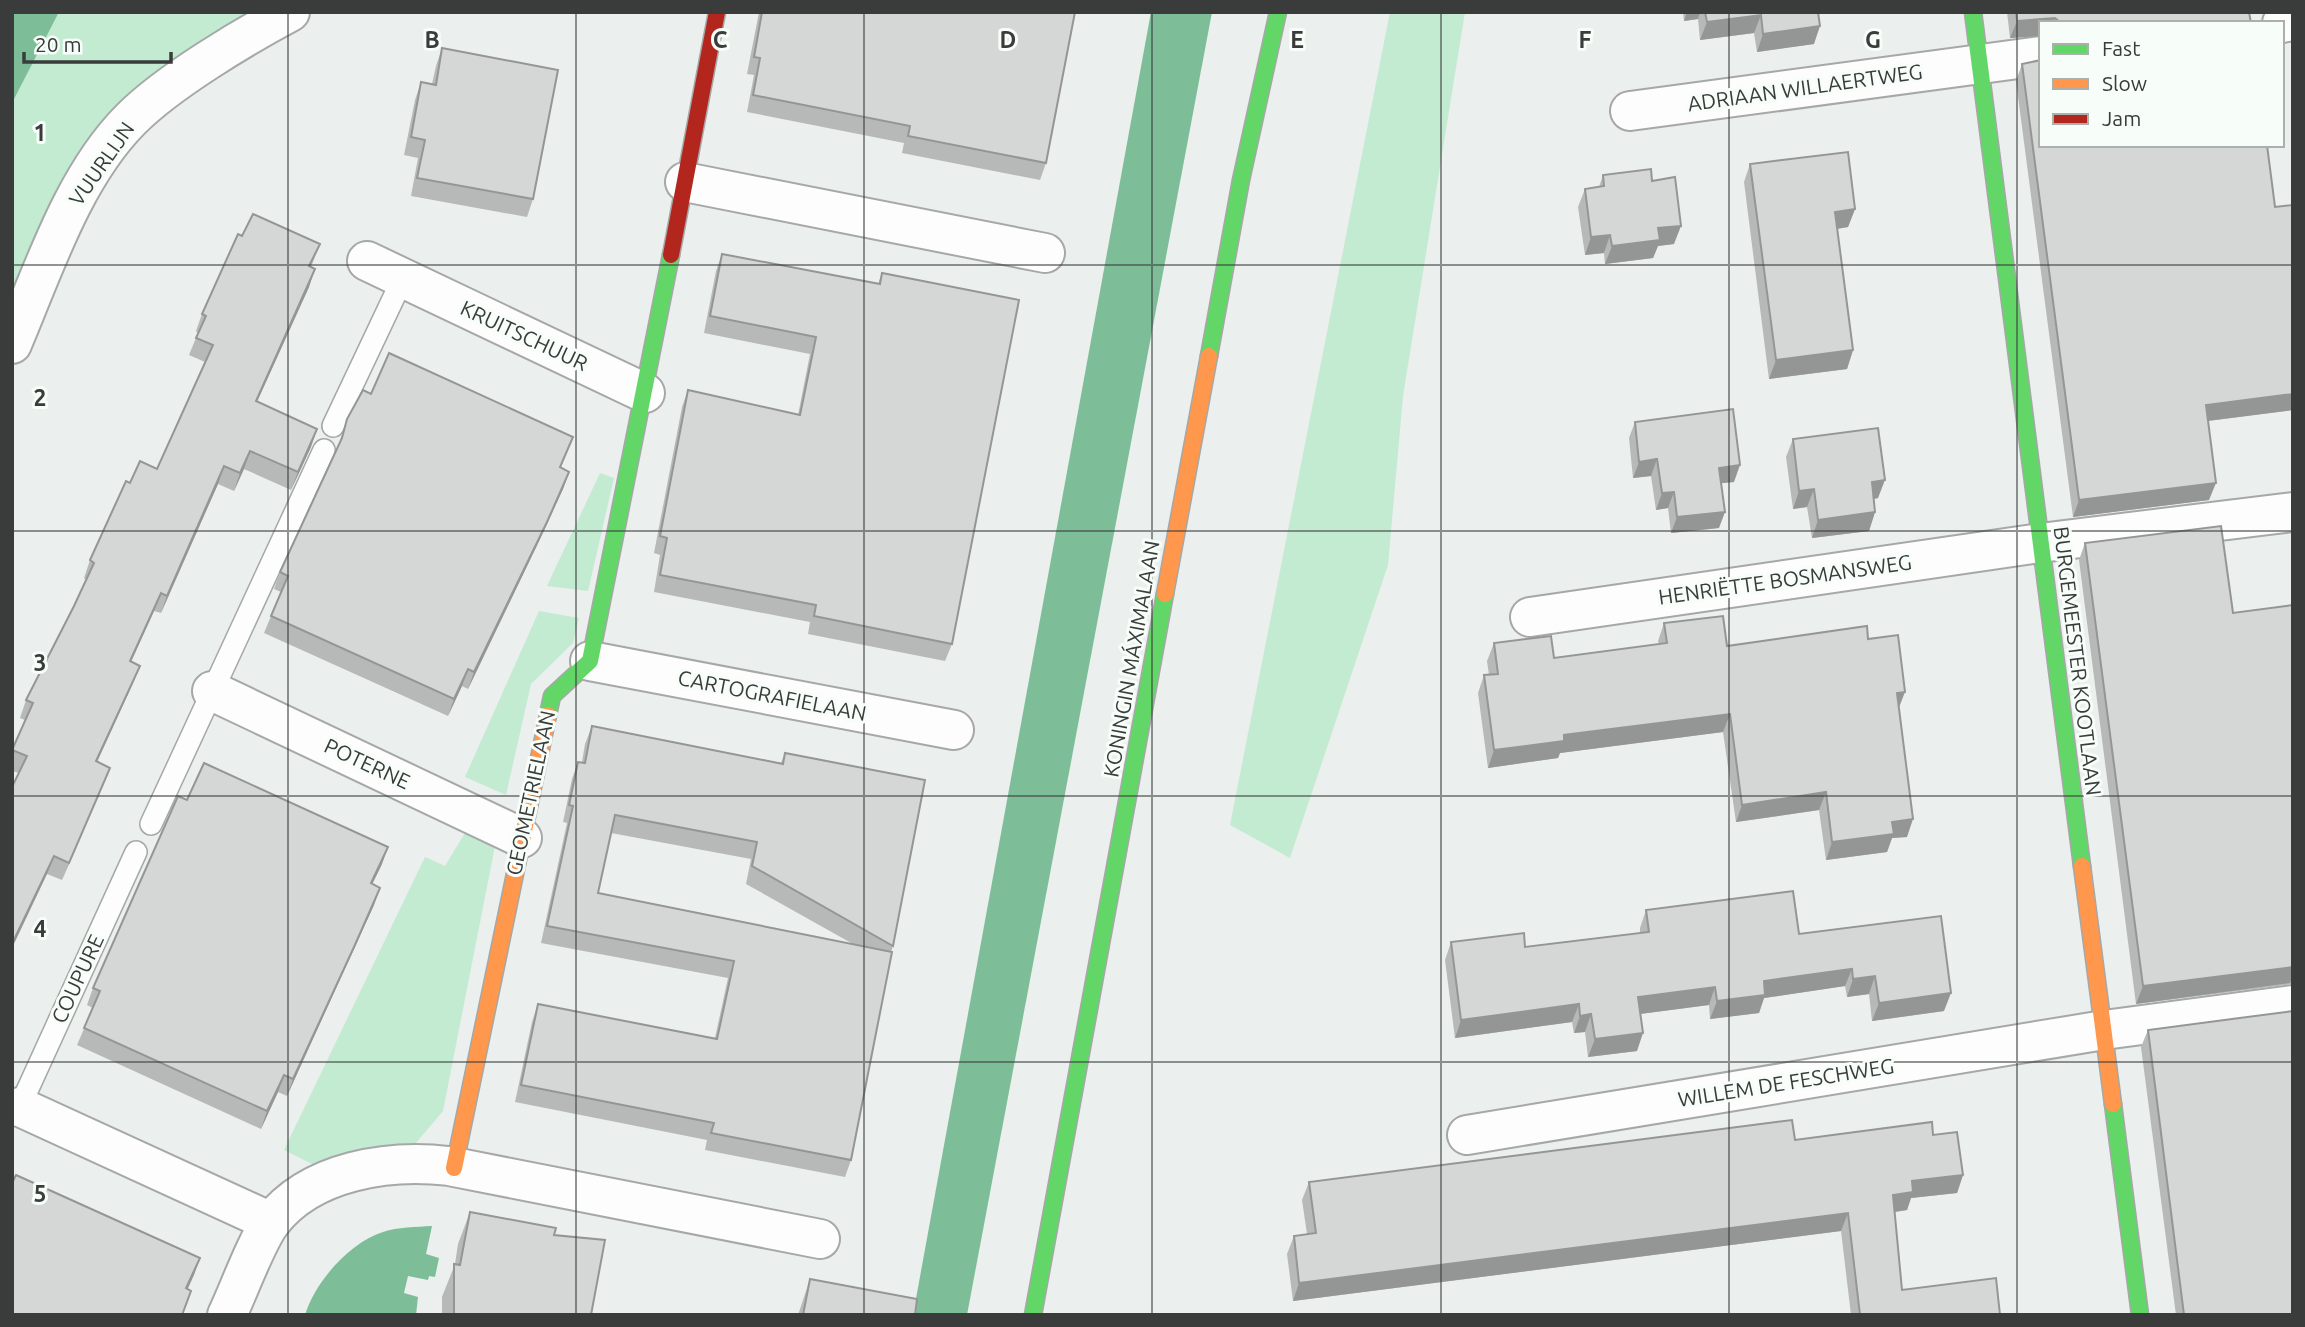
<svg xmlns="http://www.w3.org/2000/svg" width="2305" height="1327" viewBox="0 0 2305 1327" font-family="Ubuntu,sans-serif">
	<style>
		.green { fill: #c3ebd2 }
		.water { fill: #7dbd98 }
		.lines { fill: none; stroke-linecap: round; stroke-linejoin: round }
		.lane-casing { stroke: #a5a8a7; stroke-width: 24 }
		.street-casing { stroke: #a5a8a7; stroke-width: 42 }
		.fast-casing { stroke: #a5a8a7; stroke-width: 19 }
		.slow-casing { stroke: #a5a8a7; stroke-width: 19 }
		.jam-casing { stroke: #a5a8a7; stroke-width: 19 }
		.lane { stroke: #fcfdfc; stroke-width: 21 }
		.street { stroke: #fcfdfc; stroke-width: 38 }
		.fast { stroke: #63d668; stroke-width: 16 }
		.slow { stroke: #ff974d; stroke-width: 16 }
		.jam { stroke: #b3261e; stroke-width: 16 }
		.wall { fill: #b6b9b7; fill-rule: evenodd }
		.shaded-wall { fill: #949695 }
		.building { fill: #d4d7d5; stroke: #949695; stroke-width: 2 }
		.grid { fill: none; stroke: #393c3a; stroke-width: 2; stroke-opacity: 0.55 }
		.labels { text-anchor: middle; stroke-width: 6; stroke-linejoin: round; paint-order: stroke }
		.street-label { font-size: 21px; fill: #393c3a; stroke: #f7fdf9 }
		.grid-label { font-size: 23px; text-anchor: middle; font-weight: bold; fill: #393c3a; stroke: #f7fdf9; stroke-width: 6; stroke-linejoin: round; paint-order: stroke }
	</style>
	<rect width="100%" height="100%" fill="#ebefed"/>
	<g class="green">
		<path d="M59,12H257C211,39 155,64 119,104C73,158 45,228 12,290V103Z"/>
		<polygon points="1390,12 1465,12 1403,396 1388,565 1290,858 1230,825"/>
		<polygon points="600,473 614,478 588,591 547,586"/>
		<polygon points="539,611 579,618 573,643 531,684 506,795 465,777"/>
		<polygon points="465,833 495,846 443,1111 415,1144 312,1164 284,1150 425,857 445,866"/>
	</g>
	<g class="water">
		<polygon points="12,12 59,12 12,103"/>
		<polygon points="1151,12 1212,12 967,1315 913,1315"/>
		<path d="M432,1226L426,1254L439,1258L435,1277L429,1276L428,1280L408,1276L404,1293L418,1297L416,1315H305C315,1282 349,1243 383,1232C398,1227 416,1227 432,1226Z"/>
	</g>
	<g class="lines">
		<defs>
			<g id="lane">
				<polyline points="333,426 403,278"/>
				<polyline points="151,824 324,450"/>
				<polyline points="16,1115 136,852"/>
			</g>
			<g id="street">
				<polyline points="2282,23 2293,21"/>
				<polyline points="1630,111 2041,56"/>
				<polyline points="685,182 1045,253"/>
				<polyline points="367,261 645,393"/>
				<path d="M12,344C43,271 73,177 131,119C168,82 243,37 290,12"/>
				<polyline points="1530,617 2040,543 2293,512"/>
				<polyline points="590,661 954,730"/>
				<polyline points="212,691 522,838"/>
				<polyline points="20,1107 271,1222"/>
				<polyline points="1467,1135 2104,1030 2293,1005"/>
				<path d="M227,1315C239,1290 256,1242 271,1222C311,1170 389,1159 449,1166L820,1239"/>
			</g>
			<g id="fast">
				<polyline points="1973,12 2082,866"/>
				<polyline points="1209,356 1241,180 1278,12"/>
				<polyline points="548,715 552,696 590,661 671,255"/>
				<polyline points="2113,1104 2140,1315"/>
				<polyline points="1033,1315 1165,594"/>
			</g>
			<g id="slow">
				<polyline points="1165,594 1209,356"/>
				<polyline points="2082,866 2113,1104"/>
				<polyline points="454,1168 548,715"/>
			</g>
			<polyline id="jam" points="671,255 717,12"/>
		</defs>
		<use href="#lane" class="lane-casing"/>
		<use href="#street" class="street-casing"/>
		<use href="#fast" class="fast-casing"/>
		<use href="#slow" class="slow-casing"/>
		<use href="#jam" class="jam-casing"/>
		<use href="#lane" class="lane"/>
		<use href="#street" class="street"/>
		<use href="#fast" class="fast"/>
		<use href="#slow" class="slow"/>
		<use href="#jam" class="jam"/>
	</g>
	<g class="wall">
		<polygon points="759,12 1075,12 1046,163 1040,180 902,153 904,143 747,112 754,75 747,74"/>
		<polygon points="1683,12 1818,12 1814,44 1757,52 1754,33 1700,40 1698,19 1684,21"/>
		<polygon points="2007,12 2249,12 2251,23 2041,23 2041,36 2010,38"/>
		<polygon points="442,48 533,199 527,217 411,196 418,158 404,155 415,100 421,82 432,84 436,66"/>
		<polygon points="2022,64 2275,207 2293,205 2293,410 2208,421 2209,500 2073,517 2016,81"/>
		<polygon points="1750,164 1855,209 1848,227 1837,229 1853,350 1847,369 1769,379 1744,182"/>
		<polygon points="1603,175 1652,181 1674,244 1658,246 1653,258 1605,264 1604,253 1585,255 1578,207 1585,189 1599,187"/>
		<polygon points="242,236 320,244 311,267 309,287 257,402 311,447 291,490 244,469 234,491 218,484 161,613 154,611 131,662 133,683 97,762 110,768 103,785 62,880 47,874 19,773 12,771 12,750 25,720 20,718 26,700 74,606 86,580 84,578 90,560 130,483 157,469 205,362 189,355 198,333 196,331 202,314"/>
		<polygon points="722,254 878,284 882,273 952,644 945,661 808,634 810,622 654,592 660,555 654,553 682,407 688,390 798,415 810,354 704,333 716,271"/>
		<polygon points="371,394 573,437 561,467 569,472 563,489 540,539 468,689 462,686 448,716 264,633 281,592 274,589 280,572 338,447 347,419"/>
		<polygon points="1635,422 1734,482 1721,483 1719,528 1671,533 1668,508 1656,510 1651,476 1633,478 1629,438"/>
		<polygon points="1793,439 1878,498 1874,499 1875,512 1869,531 1812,538 1807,507 1793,509 1786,457"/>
		<polygon points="2085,543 2233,613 2293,605 2293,984 2136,1004 2079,560"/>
		<polygon points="1664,623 1727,646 1868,639 1899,708 1907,837 1892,838 1887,852 1826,860 1819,810 1736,822 1723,732 1560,753 1558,758 1488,768 1478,693 1484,675 1489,675 1487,661 1494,643 1554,658 1659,644 1658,641"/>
		<path d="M592,726L781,763L785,753L893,946L891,952L851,1160L845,1177L705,1150L707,1140L515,1102L532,1022L538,1004L715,1038L728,978L541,943L567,823L563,822L572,779L578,762H582L585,744ZM611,833L751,859L746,884L853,944L598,893Z"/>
		<polygon points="382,864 372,884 374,905 347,964 287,1096 278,1092 261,1129 77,1045 93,1008 87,1005 93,988"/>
		<polygon points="1646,910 1799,934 1944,1011 1872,1021 1869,994 1847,997 1845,986 1764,998 1759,1013 1710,1019 1709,1005 1640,1014 1637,1051 1588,1057 1585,1032 1574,1033 1572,1022 1455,1038 1445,960 1451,942 1525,947 1640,933 1640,928"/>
		<polygon points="2148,1030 2293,1315 2176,1315 2141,1047"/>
		<polygon points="1933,1135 1963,1175 1957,1193 1911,1198 1907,1210 1895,1212 1902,1290 2000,1315 1851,1315 1841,1231 1293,1301 1287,1254 1294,1236 1307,1234 1302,1200 1309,1182 1795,1140"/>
		<polygon points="470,1212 554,1235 591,1315 442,1315 442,1297 455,1264 458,1244"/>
		<polygon points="810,1279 915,1315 798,1315"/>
	</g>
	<g class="shaded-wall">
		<polygon points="1687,12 1700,12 1698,19 1684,21"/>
		<polygon points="1761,15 1754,33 1700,40 1707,22"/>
		<polygon points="2055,18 2053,23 2041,23 2041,36 2010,38 2017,21"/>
		<polygon points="1820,26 1814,44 1757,52 1763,34"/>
		<polygon points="1855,209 1848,227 1829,230 1835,212"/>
		<polygon points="1681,226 1674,244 1658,246 1653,258 1605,264 1612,246 1658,228"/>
		<polygon points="1610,235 1604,253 1585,255 1591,237"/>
		<polygon points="315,269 309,287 249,419 256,401"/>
		<polygon points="1853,350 1847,369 1769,379 1776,360"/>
		<polygon points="2293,394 2293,410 2199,422 2206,405"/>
		<polygon points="317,429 311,447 291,490 298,472"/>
		<polygon points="250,451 244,469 234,491 240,473"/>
		<polygon points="1657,459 1651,476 1633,478 1639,462"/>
		<polygon points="1740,465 1734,482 1713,484 1719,468"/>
		<polygon points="224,466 218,484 161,613 167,596"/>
		<polygon points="569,472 563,489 540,539 468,689 474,672"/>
		<polygon points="1885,480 1878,498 1865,500 1872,482"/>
		<polygon points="2216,483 2209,500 2073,517 2079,500"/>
		<polygon points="1814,489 1807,507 1793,509 1799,491"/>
		<polygon points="1674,492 1668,508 1656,510 1662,493"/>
		<polygon points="1725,512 1719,528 1671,533 1677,517"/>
		<polygon points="1875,512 1869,531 1812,538 1818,520"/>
		<polygon points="161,593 154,611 123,679 130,661"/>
		<polygon points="140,666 133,683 89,779 96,761"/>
		<polygon points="468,669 462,686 448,716 454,699"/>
		<polygon points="1905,692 1898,710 1897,693"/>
		<polygon points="1730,714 1723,732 1560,753 1558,758 1488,768 1494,750 1564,735"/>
		<polygon points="110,768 103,785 62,880 69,863"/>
		<polygon points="1826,792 1819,810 1736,822 1742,805"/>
		<polygon points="1913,819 1907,837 1892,838 1887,852 1826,860 1832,842 1892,822"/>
		<polygon points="388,847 382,864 364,901 371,883"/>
		<polygon points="54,856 47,874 12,948 12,944"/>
		<polygon points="380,888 374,905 347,964 287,1096 293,1079"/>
		<polygon points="2293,967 2293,976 2290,983 2136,1004 2143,986"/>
		<polygon points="1852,969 1845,986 1764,998 1759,1013 1710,1019 1717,1001 1764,981"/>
		<polygon points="1875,976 1869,994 1847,997 1853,979"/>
		<polygon points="1715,987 1709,1005 1632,1015 1638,997"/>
		<polygon points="1951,993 1944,1011 1872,1021 1879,1003"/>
		<polygon points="1579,1004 1572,1022 1455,1038 1461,1020"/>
		<polygon points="1591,1014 1585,1032 1574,1033 1580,1016"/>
		<polygon points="1643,1033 1637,1051 1588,1057 1595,1039"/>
		<polygon points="284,1075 278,1092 261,1129 267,1111"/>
		<polygon points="1963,1175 1957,1193 1911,1198 1907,1210 1887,1213 1893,1195 1912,1181"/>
		<polygon points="1848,1213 1841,1231 1293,1301 1299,1283"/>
		<polygon points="200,1258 194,1275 180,1306 186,1288"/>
	</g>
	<g class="building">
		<polygon points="762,12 1075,12 1046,163 908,136 910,126 753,95 760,58 754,57"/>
		<polygon points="1705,12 1818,12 1820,26 1763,34 1761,15 1707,22"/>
		<polygon points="2016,12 2249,12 2251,23 2061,23 2055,18 2017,21"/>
		<polygon points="442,48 558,70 533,199 417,178 425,140 411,137 421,82 436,85"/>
		<polygon points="2041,60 2041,145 2267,145 2275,207 2293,205 2293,394 2206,405 2216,483 2079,500 2022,64"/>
		<polygon points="1848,152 1855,209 1835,212 1853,350 1776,360 1750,164"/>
		<polygon points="1651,169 1652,181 1675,177 1681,226 1658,228 1660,240 1612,246 1610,235 1591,237 1585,189 1604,186 1603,175"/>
		<polygon points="253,214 320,244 309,266 315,269 256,401 317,429 298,472 250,451 240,473 224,466 167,596 161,593 130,661 140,666 96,761 110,768 69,863 54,856 12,944 12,787 27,756 12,750 33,703 26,700 74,606 94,563 90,560 126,481 130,483 140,461 157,469 213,345 196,338 206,316 202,314 238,234 242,236"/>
		<polygon points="722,254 880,284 882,273 1019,300 952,644 814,616 816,605 660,575 667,538 660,536 688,390 800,415 816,337 710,316"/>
		<polygon points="389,353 573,437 560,467 569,472 547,522 474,672 468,669 454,699 271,616 288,576 280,572 342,438 347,419 363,390 371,394"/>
		<polygon points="1733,409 1740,465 1719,468 1725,512 1677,517 1674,492 1662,493 1657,459 1639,462 1635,422"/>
		<polygon points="1878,428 1885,480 1872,482 1875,512 1818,520 1814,489 1799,491 1793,439"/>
		<polygon points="2221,526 2233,613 2293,605 2293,967 2143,986 2085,543"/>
		<polygon points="1723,616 1727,646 1867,626 1868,639 1898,635 1905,692 1897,693 1913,819 1892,822 1894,834 1832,842 1826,792 1742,805 1730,714 1564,735 1564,741 1494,750 1484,675 1498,674 1494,643 1551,636 1554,658 1667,643 1664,623"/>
		<polygon points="592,726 783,764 785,753 925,780 893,946 752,866 757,842 615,815 598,893 892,952 851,1160 711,1133 714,1123 521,1085 538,1004 717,1039 734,961 547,926 573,806 569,805 578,762 585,763"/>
		<polygon points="204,763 388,847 371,883 380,888 354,947 293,1079 284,1075 267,1111 84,1028 100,991 93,988 178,796 187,800"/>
		<polygon points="1793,891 1799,934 1941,916 1951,993 1879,1003 1875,976 1853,979 1852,969 1764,981 1765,995 1717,1001 1715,987 1638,997 1643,1033 1595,1039 1591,1014 1580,1016 1579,1004 1461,1020 1451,942 1524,933 1525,947 1649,932 1646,910"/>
		<polygon points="2293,1011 2293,1315 2184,1315 2148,1030"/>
		<polygon points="1792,1120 1795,1140 1932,1122 1933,1135 1957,1132 1963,1175 1912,1181 1913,1192 1893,1195 1902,1290 1996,1278 2000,1315 1860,1315 1848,1213 1299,1283 1294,1236 1316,1233 1309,1182"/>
		<polygon points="16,1175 200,1258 186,1288 191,1291 182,1315 12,1315 12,1183"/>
		<polygon points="470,1212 556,1228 554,1235 605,1240 591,1315 454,1315 454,1264 460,1265"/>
		<polygon points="810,1279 917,1299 915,1315 803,1315"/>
	</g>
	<path class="grid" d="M288,12V1315M576,12V1315M864,12V1315M1152,12V1315M1441,12V1315M1729,12V1315M2017,12V1315M12,265H2293M12,531H2293M12,796H2293M12,1062H2293"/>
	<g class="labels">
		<g class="street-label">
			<text transform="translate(1805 88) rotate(-8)" y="7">ADRIAAN WILLAERTWEG</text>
			<text transform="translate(102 164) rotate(-55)" y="7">VUURLIJN</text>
			<text transform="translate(524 336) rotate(25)" y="7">KRUITSCHUUR</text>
			<text transform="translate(1785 580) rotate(-8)" y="7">HENRIËTTE BOSMANSWEG</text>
			<text transform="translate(1132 659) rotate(-80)" y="7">KONINGIN MÁXIMALAAN</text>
			<text transform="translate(2077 661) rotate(83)" y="7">BURGEMEESTER KOOTLAAN</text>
			<text transform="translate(772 696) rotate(11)" y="7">CARTOGRAFIELAAN</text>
			<text transform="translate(367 764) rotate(25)" y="7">POTERNE</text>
			<text transform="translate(531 793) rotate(-78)" y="7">GEOMETRIELAAN</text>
			<text transform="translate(78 979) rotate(-65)" y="7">COUPURE</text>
			<text transform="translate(1786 1083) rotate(-9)" y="7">WILLEM DE FESCHWEG</text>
		</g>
	</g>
	<g class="grid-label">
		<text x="432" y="48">B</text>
		<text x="720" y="48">C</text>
		<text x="1008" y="48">D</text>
		<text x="1297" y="48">E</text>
		<text x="1585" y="48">F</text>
		<text x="1873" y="48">G</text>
		<text x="40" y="141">1</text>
		<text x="40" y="406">2</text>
		<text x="40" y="671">3</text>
		<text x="40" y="937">4</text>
		<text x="40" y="1202">5</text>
	</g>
	<rect width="2305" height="1327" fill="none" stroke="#393c3a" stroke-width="28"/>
	<rect x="2039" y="21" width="245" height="126" fill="#f7fdf9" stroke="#abb0ad" stroke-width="2"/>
	<rect x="2053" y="44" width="35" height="10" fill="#63d668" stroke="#abb0ad" stroke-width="2"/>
	<text x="2102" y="56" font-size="21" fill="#393c3a">Fast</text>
	<rect x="2053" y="79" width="35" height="10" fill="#ff974d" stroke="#abb0ad" stroke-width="2"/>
	<text x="2102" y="91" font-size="21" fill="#393c3a">Slow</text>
	<rect x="2053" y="114" width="35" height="10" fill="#b3261e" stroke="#abb0ad" stroke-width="2"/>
	<text x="2102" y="126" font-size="21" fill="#393c3a">Jam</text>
	<path d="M24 52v10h147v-10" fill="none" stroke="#393c3a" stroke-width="3.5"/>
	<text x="35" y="52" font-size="21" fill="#393c3a" stroke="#f7fdf9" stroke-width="5" paint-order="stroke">20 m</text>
</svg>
